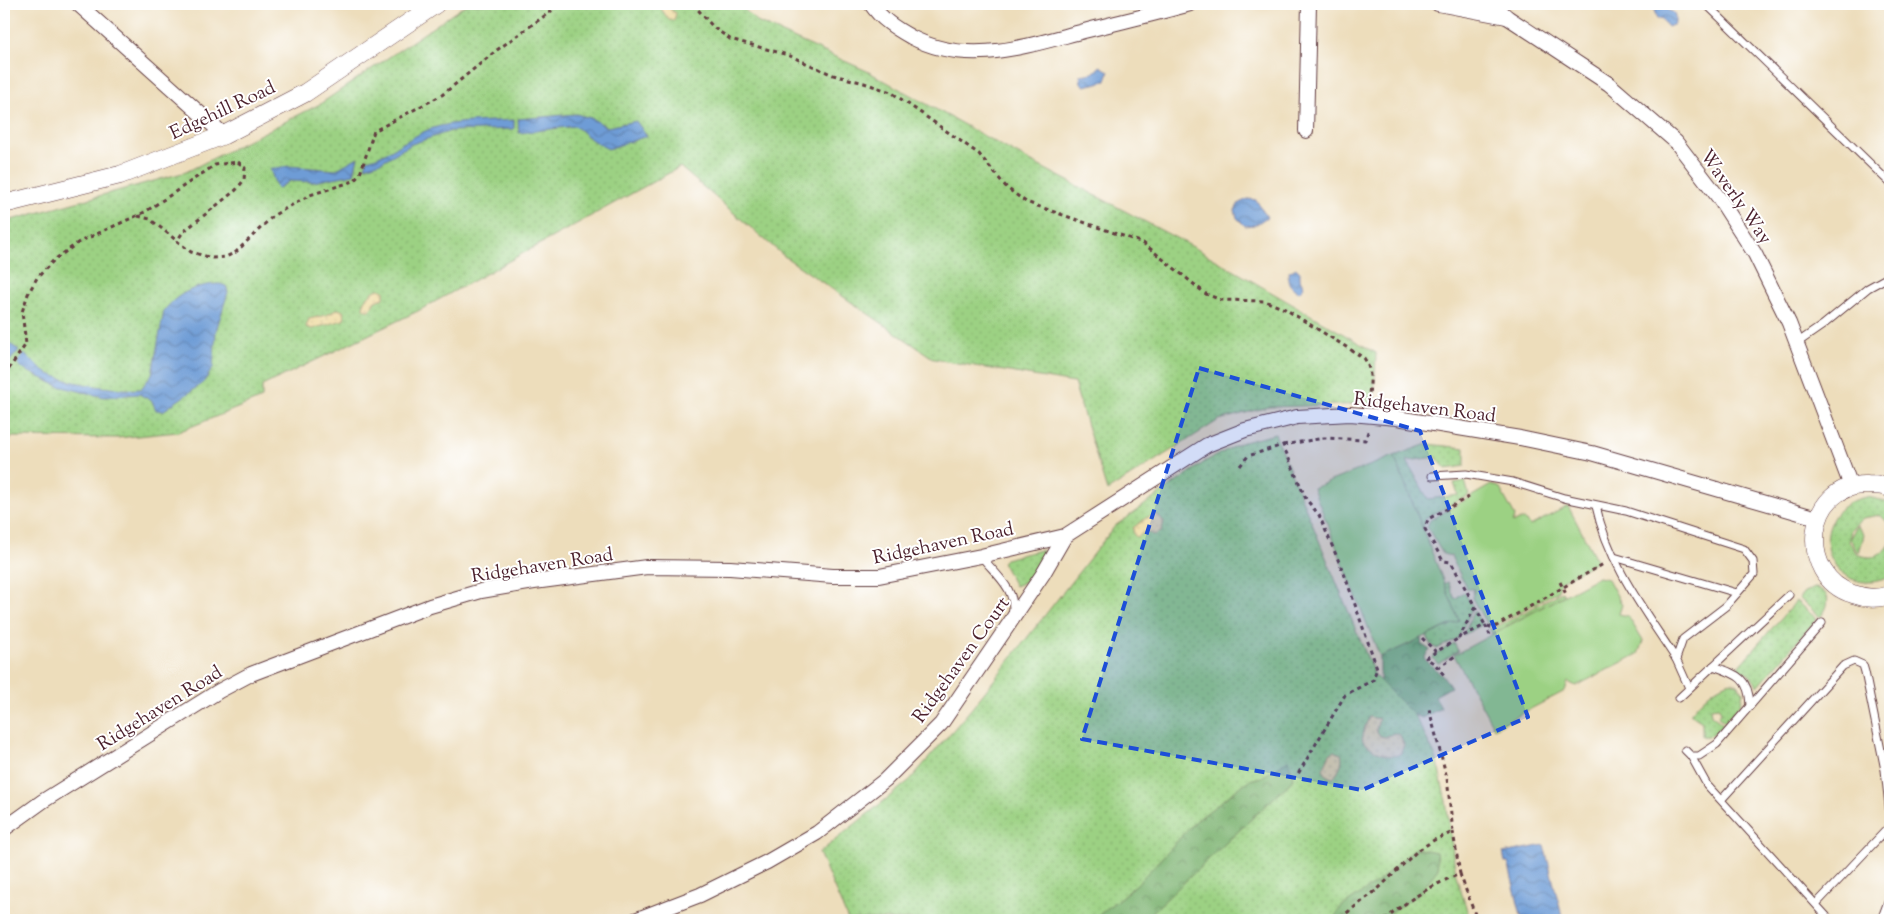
<svg xmlns="http://www.w3.org/2000/svg" width="1894" height="924" viewBox="0 0 1894 924" font-family="'Sorts Mill Goudy',serif">
	<style>
		.grass { fill: url(#grass-dots); stroke: #737857 }
		.forest { fill: url(#forest-crowns); stroke: #64694e }
		.sand { fill: url(#sand-dots); stroke: #9c7c64 }
		.park { fill: #9cd183; stroke: #737857 }
		.water { fill: url(#water-waves); stroke: #5c5e80 }
		.lines { fill: none; stroke-linecap: round; stroke-linejoin: round }
		.service-casing { stroke: #623c41; stroke-width: 9 }
		.minor-casing { stroke: #623c41; stroke-width: 16 }
		.tertiary-casing { stroke: #623c41; stroke-width: 19 }
		.path { stroke: #623c41; stroke-width: 3; stroke-dasharray: 4 4; stroke-linecap: butt }
		.service { stroke: #fff; stroke-width: 7 }
		.minor { stroke: #fff; stroke-width: 14 }
		.tertiary { stroke: #fff; stroke-width: 18 }
		.marked { fill: #1d4ed8; fill-opacity: 0.2; stroke: #1d4ed8; stroke-width: 4; stroke-dasharray: 10 6; stroke-linejoin: round }
		.labels { text-anchor: middle; stroke-width: 4; stroke-linejoin: round; paint-order: stroke }
		.street-label { font-size: 19px; fill: #4a1f2b; stroke: #fff }
	</style>
	<defs>
		<pattern id="grass-dots" width="8" height="8" patternUnits="userSpaceOnUse" patternTransform="scale(1.25)"><rect width="8" height="8" fill="#9cd183"/><path d="M2 2h.1M6 6h.1" fill="none" stroke="#88b371" stroke-width="1.8" stroke-linecap="round"/></pattern>
		<pattern id="forest-crowns" width="20" height="18" patternUnits="userSpaceOnUse" patternTransform="scale(1.25)"><rect width="20" height="18" fill="#7db371"/><path d="M2 6a3 3 0 1 1 6 0M12 15a3 3 0 1 1 6 0" fill="none" stroke="#68915d"/></pattern>
		<pattern id="sand-dots" width="8" height="8" patternUnits="userSpaceOnUse" patternTransform="scale(1.25)"><rect width="8" height="8" fill="#eeda9e"/><path d="M2 2h.1M6 6h.1" fill="none" stroke="#cebb88" stroke-width="1.8" stroke-linecap="round"/></pattern>
		<pattern id="water-waves" width="16" height="10" patternUnits="userSpaceOnUse" patternTransform="scale(1.25)"><rect width="16" height="10" fill="#6e9cd6"/><path d="M0 5q4-4 8 0t8 0" fill="none" stroke="#5c7fae"/></pattern>
	</defs>
	<rect width="100%" height="100%" fill="#fff"/>
	<filter id="ink" filterUnits="userSpaceOnUse"><feTurbulence type="fractalNoise" baseFrequency=".02" numOctaves="2"/><feDisplacementMap in="SourceGraphic" scale="10" xChannelSelector="R" yChannelSelector="G"/><feConvolveMatrix kernelMatrix="1 2 1 2 8 2 1 2 1" color-interpolation-filters="sRGB"/></filter>
	<filter id="wash" filterUnits="userSpaceOnUse"><feTurbulence type="fractalNoise" baseFrequency=".0096" numOctaves="4" result="noise"/><feDisplacementMap in="SourceGraphic" scale="20" xChannelSelector="R" yChannelSelector="G"/><feGaussianBlur stdDeviation="1.12" result="paint"/><feColorMatrix in="noise" values="0 0 0 0 0 0 0 0 0 0 0 0 0 0 0 0 0 1.4 0 .05"/><feComposite in="paint" operator="in"/></filter>
	<g filter="url(#wash)">
		<rect width="100%" height="100%" fill="#edddbb"/>
		<g class="grass">
			<polygon points="467,4 739,4 757,22 867,71 1013,152 1197,249 1376,353 1374,404 1268,407 1219,420 1107,491 1074,383 934,359 784,256 680,167 418,311 262,386 262,398 178,432 117,438 12,437 4,450 4,222 186,172 320,104"/>
			<polygon points="1275,434 1375,676 1414,715 1436,757 1446,801 1456,875 1470,920 848,920 819,853 910,780 972,708 1115,526 1206,461 1240,443"/>
			<polygon points="1427,444 1465,448 1465,466 1446,469 1436,457 1407,461 1428,499 1458,495 1454,483 1465,481 1469,495 1426,518 1423,529 1394,456"/>
			<path d="M1867,497L1890,502V525L1880,515L1863,518L1851,529L1849,541L1857,554C1871,560 1882,557 1890,544V577C1825,605 1800,508 1867,497Z"/>
			<polygon points="1857,525 1864,535 1859,553 1855,548 1850,538"/>
			<path d="M1040,550L1046,553C1042,567 1029,582 1015,586L1002,562L1005,559Z"/>
			<polygon points="1448,582 1455,599 1464,592 1473,607 1458,638 1437,649 1430,644 1427,636 1459,621 1444,584"/>
			<path d="M1815,588C1832,591 1830,607 1820,617L1799,598L1804,592Z"/>
			<polygon points="1562,592 1564,595 1492,634 1489,628 1493,629"/>
			<polygon points="1796,601 1817,619 1758,686 1748,673 1737,668"/>
			<polygon points="1474,610 1482,625 1463,635"/>
			<polygon points="1454,643 1458,651 1438,664 1433,658 1435,655"/>
			<path d="M1732,682L1738,684L1743,692L1741,703L1725,722L1718,717L1721,712L1719,707L1710,708L1711,715L1723,724C1718,731 1711,738 1702,736V722L1690,714C1699,702 1716,684 1732,682Z"/>
		</g>
		<g class="forest">
			<path d="M1422,638L1421,644L1430,650L1424,658C1433,668 1445,676 1451,687L1435,696L1441,708L1422,718L1414,715L1380,681V657Z"/>
			<polygon points="1288,760 1294,779 1144,920 1093,920 1137,884 1196,821 1249,780 1262,777"/>
			<polygon points="1415,848 1436,852 1438,869 1418,894 1380,920 1333,920 1341,907 1375,884"/>
		</g>
		<g class="sand">
			<polygon points="658,4 670,4 671,10 676,13 674,20 669,20"/>
			<path d="M379,289L384,291V298L375,301L370,310H366L363,308C364,300 371,291 379,289Z"/>
			<polygon points="338,309 343,311 345,317 343,320 312,329 306,327 309,319 327,315"/>
			<polygon points="1156,514 1164,522 1161,532 1154,535 1146,532 1137,537 1134,535 1133,528 1146,518"/>
			<path d="M1369,717L1379,719L1376,730L1380,736L1385,737L1395,733L1400,735L1404,745L1400,754C1387,760 1373,750 1363,741L1362,735Z"/>
			<path d="M1334,751L1341,754C1344,761 1338,775 1332,778L1326,775L1323,769L1330,754Z"/>
		</g>
		<g class="park">
			<polygon points="1394,456 1459,621 1380,657 1313,488"/>
			<polygon points="1491,485 1499,487 1515,516 1513,523 1521,519 1527,521 1530,526 1568,506 1597,561 1560,582 1558,591 1494,626 1487,625 1472,598 1474,589 1467,589 1451,556 1443,554 1427,527 1430,520"/>
			<polygon points="1598,577 1608,579 1622,605 1619,614 1628,616 1643,641 1638,654 1576,686 1568,682 1565,691 1494,728 1454,655"/>
		</g>
		<g class="water">
			<polygon points="1659,6 1666,8 1675,15 1675,24 1668,27 1661,19 1657,19 1654,10"/>
			<polygon points="1100,66 1109,71 1106,81 1085,86 1081,83 1080,75 1093,73"/>
			<polygon points="576,114 591,118 607,127 636,121 647,136 608,149 592,140 575,126 519,133 518,119"/>
			<path d="M514,120V129L451,131L412,144L381,162L365,167L367,160C385,156 410,137 430,129C456,120 486,122 514,120Z"/>
			<polygon points="358,157 354,174 313,182 290,181 277,189 270,169 289,166 335,170"/>
			<polygon points="1248,199 1256,200 1267,217 1255,225 1245,226 1237,218 1235,210 1239,203"/>
			<path d="M1296,268L1300,272V279L1304,287L1299,292C1291,288 1285,281 1289,272Z"/>
			<path d="M220,284L226,286L228,292L216,331L213,368L203,383L163,411L156,410L152,401L139,394L104,397L58,386L23,369L17,363L24,354C31,359 38,367 45,372C65,383 118,391 141,389L152,374L164,311C177,293 198,284 220,284Z"/>
			<polygon points="4,340 19,350 10,361 4,356"/>
			<polygon points="1544,845 1563,920 1522,920 1508,862 1505,862 1503,853"/>
		</g>
	</g>
	<g filter="url(#ink)">
		<g class="lines">
			<defs>
				<g id="service">
					<polyline points="1706,4 1890,183"/>
					<polyline points="1797,343 1823,325 1868,288 1890,276"/>
					<polyline points="1432,476 1466,474 1513,482 1564,498 1626,511 1744,549 1753,561 1754,574 1726,606 1683,639 1676,659 1689,688"/>
					<path d="M1596,506C1608,563 1645,611 1676,659"/>
					<path d="M981,556C994,573 1018,590 1012,614"/>
					<polyline points="1614,557 1737,593"/>
					<path d="M1713,666C1736,674 1749,677 1750,705"/>
					<polyline points="1679,698 1789,595"/>
					<polyline points="1685,750 1691,756 1699,756 1717,744 1822,623"/>
					<polyline points="1691,756 1707,785 1830,920"/>
					<polyline points="1722,799 1843,666 1854,661 1863,665 1865,672 1885,770 1890,815"/>
					<polyline points="1817,903 1890,826"/>
					<polyline points="1881,920 1890,896"/>
				</g>
				<g id="minor">
					<polyline points="78,4 224,135"/>
					<path d="M871,4C881,19 895,28 911,37C968,67 1026,46 1084,31C1119,22 1155,14 1190,4"/>
					<polyline points="1438,4 1507,17"/>
					<polyline points="1493,4 1507,17 1609,84 1676,142 1719,198 1755,254 1789,323 1851,486"/>
					<polyline points="1306,131 1309,4"/>
					<polyline points="4,829 43,801 219,691 251,674 430,606 481,591 534,582 647,567 730,568 833,576 879,576 981,556 1065,536 1207,445 1245,430 1297,417 1350,414 1397,418 1520,438 1592,453 1817,518"/>
					<polyline points="635,920 700,895 767,862 817,833 885,780 941,724 1043,574 1065,536"/>
				</g>
				<g id="tertiary">
					<polyline points="4,204 120,175 224,135 305,93 436,4"/>
					<path d="M1890,488C1883,485 1875,485 1868,485C1805,482 1796,577 1853,594C1864,598 1879,600 1890,594"/>
				</g>
			</defs>
			<use href="#service" class="service-casing"/>
			<use href="#minor" class="minor-casing"/>
			<use href="#tertiary" class="tertiary-casing"/>
			<g class="path">
				<path d="M693,4L714,28L730,39L788,55L833,75L864,83L891,92L979,154L1007,188L1026,202L1143,243L1206,294L1221,300L1265,301L1285,309L1364,358C1373,371 1370,386 1368,401"/>
				<polyline points="138,216 150,219 177,241"/>
				<polyline points="4,376 26,344 22,312 28,294 37,278 54,260 79,242 145,212 215,165 238,162 245,168 244,180 236,190 183,232 177,241 191,252 212,258 226,257 236,252 274,215 310,195 354,181 360,174 374,131 442,95 497,50 561,4"/>
				<polyline points="1283,445 1324,438 1365,440 1369,429"/>
				<polyline points="1240,466 1248,456 1283,445 1306,499 1319,515 1345,576 1377,668 1373,680 1345,695 1298,774"/>
				<polyline points="1469,497 1428,519 1425,529 1443,561 1451,562 1485,625 1493,628 1605,563"/>
				<polyline points="1560,582 1566,594"/>
				<polyline points="1475,607 1459,638 1485,625 1490,635"/>
				<polyline points="1422,638 1436,652 1459,638"/>
				<polyline points="1436,652 1426,658 1435,664 1444,675"/>
				<polyline points="1438,668 1455,656"/>
				<polyline points="1460,874 1477,920"/>
				<polyline points="1324,920 1344,915 1378,889 1416,852 1434,840 1453,832 1447,778 1429,709"/>
				<path d="M1385,920C1406,901 1433,884 1460,874L1453,832"/>
			</g>
			<use href="#service" class="service"/>
			<use href="#minor" class="minor"/>
			<use href="#tertiary" class="tertiary"/>
		</g>
	</g>
	<path class="marked" d="M1199,368L1420,431L1528,717L1362,790L1082,739Z"/>
	<g class="labels">
		<g class="street-label">
			<text transform="translate(222 109) rotate(-25)" y="7">Edgehill Road</text>
			<text transform="translate(1737 196) rotate(55)" y="7">Waverly Way</text>
			<text transform="translate(1425 406) rotate(7)" y="7">Ridgehaven Road</text>
			<text transform="translate(943 542) rotate(-12)" y="7">Ridgehaven Road</text>
			<text transform="translate(542 564) rotate(-9)" y="7">Ridgehaven Road</text>
			<text transform="translate(960 659) rotate(-54)" y="7">Ridgehaven Court</text>
			<text transform="translate(159 707) rotate(-32)" y="7">Ridgehaven Road</text>
		</g>
	</g>
	<rect width="1894" height="924" fill="none" stroke="#fff" stroke-width="20"/>
</svg>
